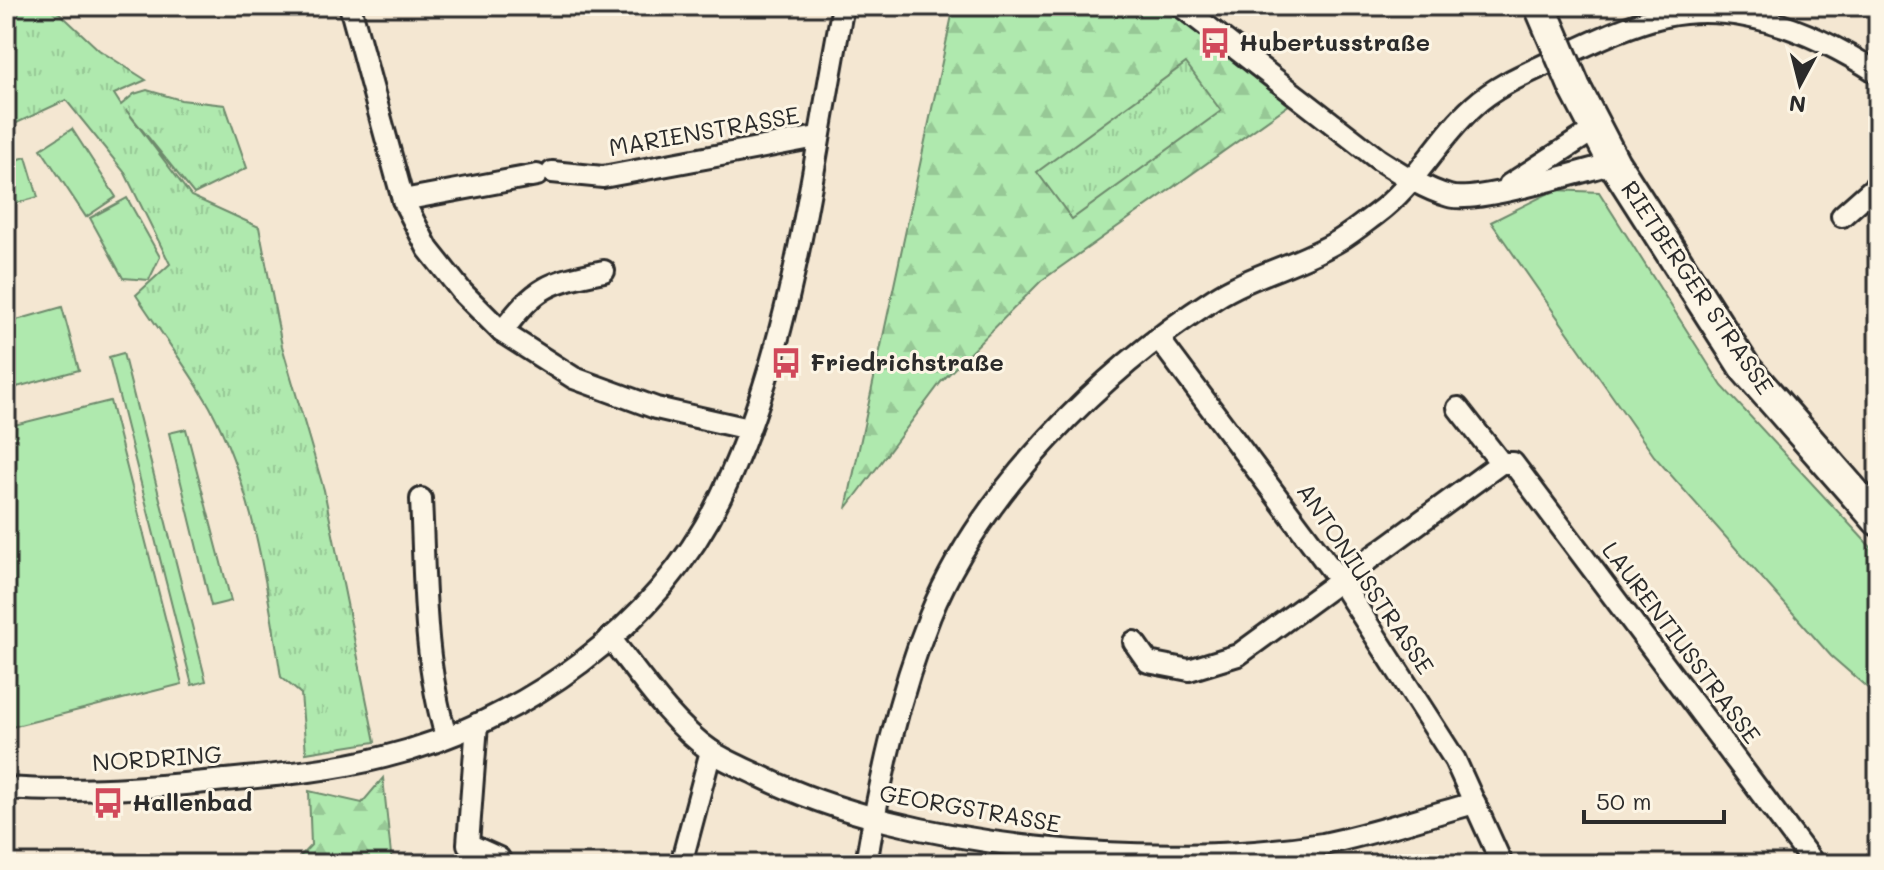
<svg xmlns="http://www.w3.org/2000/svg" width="1884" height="870" viewBox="0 0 1884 870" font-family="Mali,sans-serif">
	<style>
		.grass { fill: #afe9ae; stroke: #6d8a6c; stroke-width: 2 }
		.forest { fill: url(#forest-firs); stroke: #6d8a6c; stroke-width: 2 }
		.park { fill: url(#park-tufts); stroke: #6d8a6c; stroke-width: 2 }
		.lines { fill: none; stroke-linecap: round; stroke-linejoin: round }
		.minor-casing { stroke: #2b2b2b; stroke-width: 26 }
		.primary-casing { stroke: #2b2b2b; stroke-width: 36 }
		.minor { stroke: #fcf5e5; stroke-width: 20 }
		.primary { stroke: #fcf5e5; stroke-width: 30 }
		.primary-bridge-casing { stroke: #2b2b2b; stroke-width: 36; stroke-linecap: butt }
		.primary-bridge { stroke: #fcf5e5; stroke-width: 30 }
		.labels { text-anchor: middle; stroke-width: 6; stroke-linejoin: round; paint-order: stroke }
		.poi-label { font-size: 24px; font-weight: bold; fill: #2b2b2b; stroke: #fcf5e5; text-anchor: start }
		.street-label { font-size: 24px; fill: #2b2b2b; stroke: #fcf5e5 }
	</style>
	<defs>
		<pattern id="forest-firs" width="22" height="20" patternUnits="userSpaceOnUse" patternTransform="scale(2)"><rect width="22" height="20" fill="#afe9ae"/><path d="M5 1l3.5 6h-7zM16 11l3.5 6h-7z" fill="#97c896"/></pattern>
		<pattern id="park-tufts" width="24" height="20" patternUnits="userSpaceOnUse" patternTransform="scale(2)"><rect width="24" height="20" fill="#afe9ae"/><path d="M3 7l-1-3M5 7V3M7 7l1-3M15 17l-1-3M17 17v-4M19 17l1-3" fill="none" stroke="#97c896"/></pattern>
	</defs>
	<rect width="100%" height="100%" fill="#f4e7d2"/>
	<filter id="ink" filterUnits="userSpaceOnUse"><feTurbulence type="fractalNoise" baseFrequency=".0125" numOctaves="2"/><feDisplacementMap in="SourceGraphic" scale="16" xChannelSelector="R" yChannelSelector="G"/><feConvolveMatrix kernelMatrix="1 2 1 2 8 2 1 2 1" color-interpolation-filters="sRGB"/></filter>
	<g filter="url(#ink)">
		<g class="grass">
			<polygon points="72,129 116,197 86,217 41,149"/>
			<polygon points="26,157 38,197 6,206 6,163"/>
			<polygon points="1555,190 1599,192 1722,386 1878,555 1878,697 1831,656 1654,456 1491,222"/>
			<polygon points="127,198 160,257 149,280 123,278 90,218"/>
			<polygon points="62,307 79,370 6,390 6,323"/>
			<polygon points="123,353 206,681 192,685 109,357"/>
			<polygon points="110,401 182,684 8,728 6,427"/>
			<polygon points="186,429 231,601 211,606 169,433"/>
		</g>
		<g class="forest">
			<polygon points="954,6 1168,6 1293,102 1041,281 941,382 846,509"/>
			<polygon points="383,778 392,864 293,864 311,845 309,791 362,803"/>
		</g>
		<g class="park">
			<path d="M6,6H52L99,50L146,80L114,94L121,105L134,94L147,90L181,100L225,105L247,168L194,194L126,110L191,196L259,227L282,346L324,490L375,742L306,753L301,694L281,677C267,586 254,490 210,407C188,368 160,332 136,295L170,264L125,173L66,100L6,128Z"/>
			<polygon points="1186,63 1221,111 1072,219 1037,172"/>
		</g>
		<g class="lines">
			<defs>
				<g id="minor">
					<polyline points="350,6 403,200 428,249 463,293 502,332 574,378 656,408 749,429"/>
					<path d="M1181,6L1378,159C1400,173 1424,189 1449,196C1476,204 1582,171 1614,163"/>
					<polyline points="552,172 603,177 817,137"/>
					<polyline points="1509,185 1597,128"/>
					<polyline points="403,200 537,175"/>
					<polyline points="1842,216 1878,184"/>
					<path d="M502,332C536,286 549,282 604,271"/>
					<polyline points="1159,339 1340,581 1455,760 1502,864"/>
					<polyline points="1458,408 1501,463 1513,463 1814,864"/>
					<path d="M421,499C425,577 423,660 446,736"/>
					<path d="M610,638C640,676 671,723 711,751C725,761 744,768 760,776C910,850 1159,870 1323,844C1374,834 1425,816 1475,803"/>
					<polyline points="1134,642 1148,662 1189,670 1238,655 1501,463"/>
					<polyline points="477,724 468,844 499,858"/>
					<path d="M6,788C79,793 152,788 225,780C278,775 333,770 384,757C522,723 659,626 721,496C794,344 811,170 843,6"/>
					<polyline points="681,864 711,751"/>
					<path d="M866,864C880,780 898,696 930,616C981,491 1102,371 1214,299C1253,274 1301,264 1340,240C1353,232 1364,223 1376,214C1415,186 1438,138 1474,106C1499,83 1533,71 1563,56C1595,41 1630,24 1665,16C1741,0 1816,33 1878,73"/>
				</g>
				<polyline id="primary" points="1575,88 1614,163 1745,368 1878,520"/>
			</defs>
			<use href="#minor" class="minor-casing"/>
			<use href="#primary" class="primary-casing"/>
			<use href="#minor" class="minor"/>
			<use href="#primary" class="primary"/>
			<defs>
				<polyline id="primary-bridge" points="1540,6 1575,88"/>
			</defs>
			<use href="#primary-bridge" class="primary-bridge-casing"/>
			<use href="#primary-bridge" class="primary-bridge"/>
		</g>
	</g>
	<defs>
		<symbol id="bus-bare" viewBox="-9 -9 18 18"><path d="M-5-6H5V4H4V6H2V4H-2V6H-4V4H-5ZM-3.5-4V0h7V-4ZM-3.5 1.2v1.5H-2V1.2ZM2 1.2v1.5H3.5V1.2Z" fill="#d1495b" stroke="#fcf5e5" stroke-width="2.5" paint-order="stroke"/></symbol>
	</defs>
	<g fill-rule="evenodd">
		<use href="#bus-bare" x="1193" y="21" width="44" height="44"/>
		<use href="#bus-bare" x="764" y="341" width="44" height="44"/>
		<use href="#bus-bare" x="86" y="781" width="44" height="44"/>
	</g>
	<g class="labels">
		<g class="poi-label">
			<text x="1239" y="51">Hubertusstraße</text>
			<text x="810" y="371">Friedrichstraße</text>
			<text x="132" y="811">Hallenbad</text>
		</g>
		<g class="street-label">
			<text transform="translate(704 132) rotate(-10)" y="8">MARIENSTRASSE</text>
			<text transform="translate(1697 288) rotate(56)" y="8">RIETBERGER STRASSE</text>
			<text transform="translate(1365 579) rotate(56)" y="8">ANTONIUSSTRASSE</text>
			<text transform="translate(1681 643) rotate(53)" y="8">LAURENTIUSSTRASSE</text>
			<text transform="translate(157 759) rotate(-4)" y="8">NORDRING</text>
			<text transform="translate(970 809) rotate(10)" y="8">GEORGSTRASSE</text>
		</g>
	</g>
	<rect width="1884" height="870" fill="none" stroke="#fcf5e5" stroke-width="32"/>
	<rect x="16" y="16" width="1852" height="838" fill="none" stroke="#2b2b2b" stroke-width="3" filter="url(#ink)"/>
	<g transform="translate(1800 84) rotate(187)" stroke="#fcf5e5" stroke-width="6" paint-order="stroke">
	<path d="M0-6L14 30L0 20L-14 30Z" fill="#2b2b2b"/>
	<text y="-12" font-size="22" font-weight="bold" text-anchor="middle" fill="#2b2b2b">N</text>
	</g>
	<path d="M1584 810v12h140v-12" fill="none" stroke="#2b2b2b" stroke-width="4"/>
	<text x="1596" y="810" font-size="24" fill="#2b2b2b" stroke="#fcf5e5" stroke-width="6" paint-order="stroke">50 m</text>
</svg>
